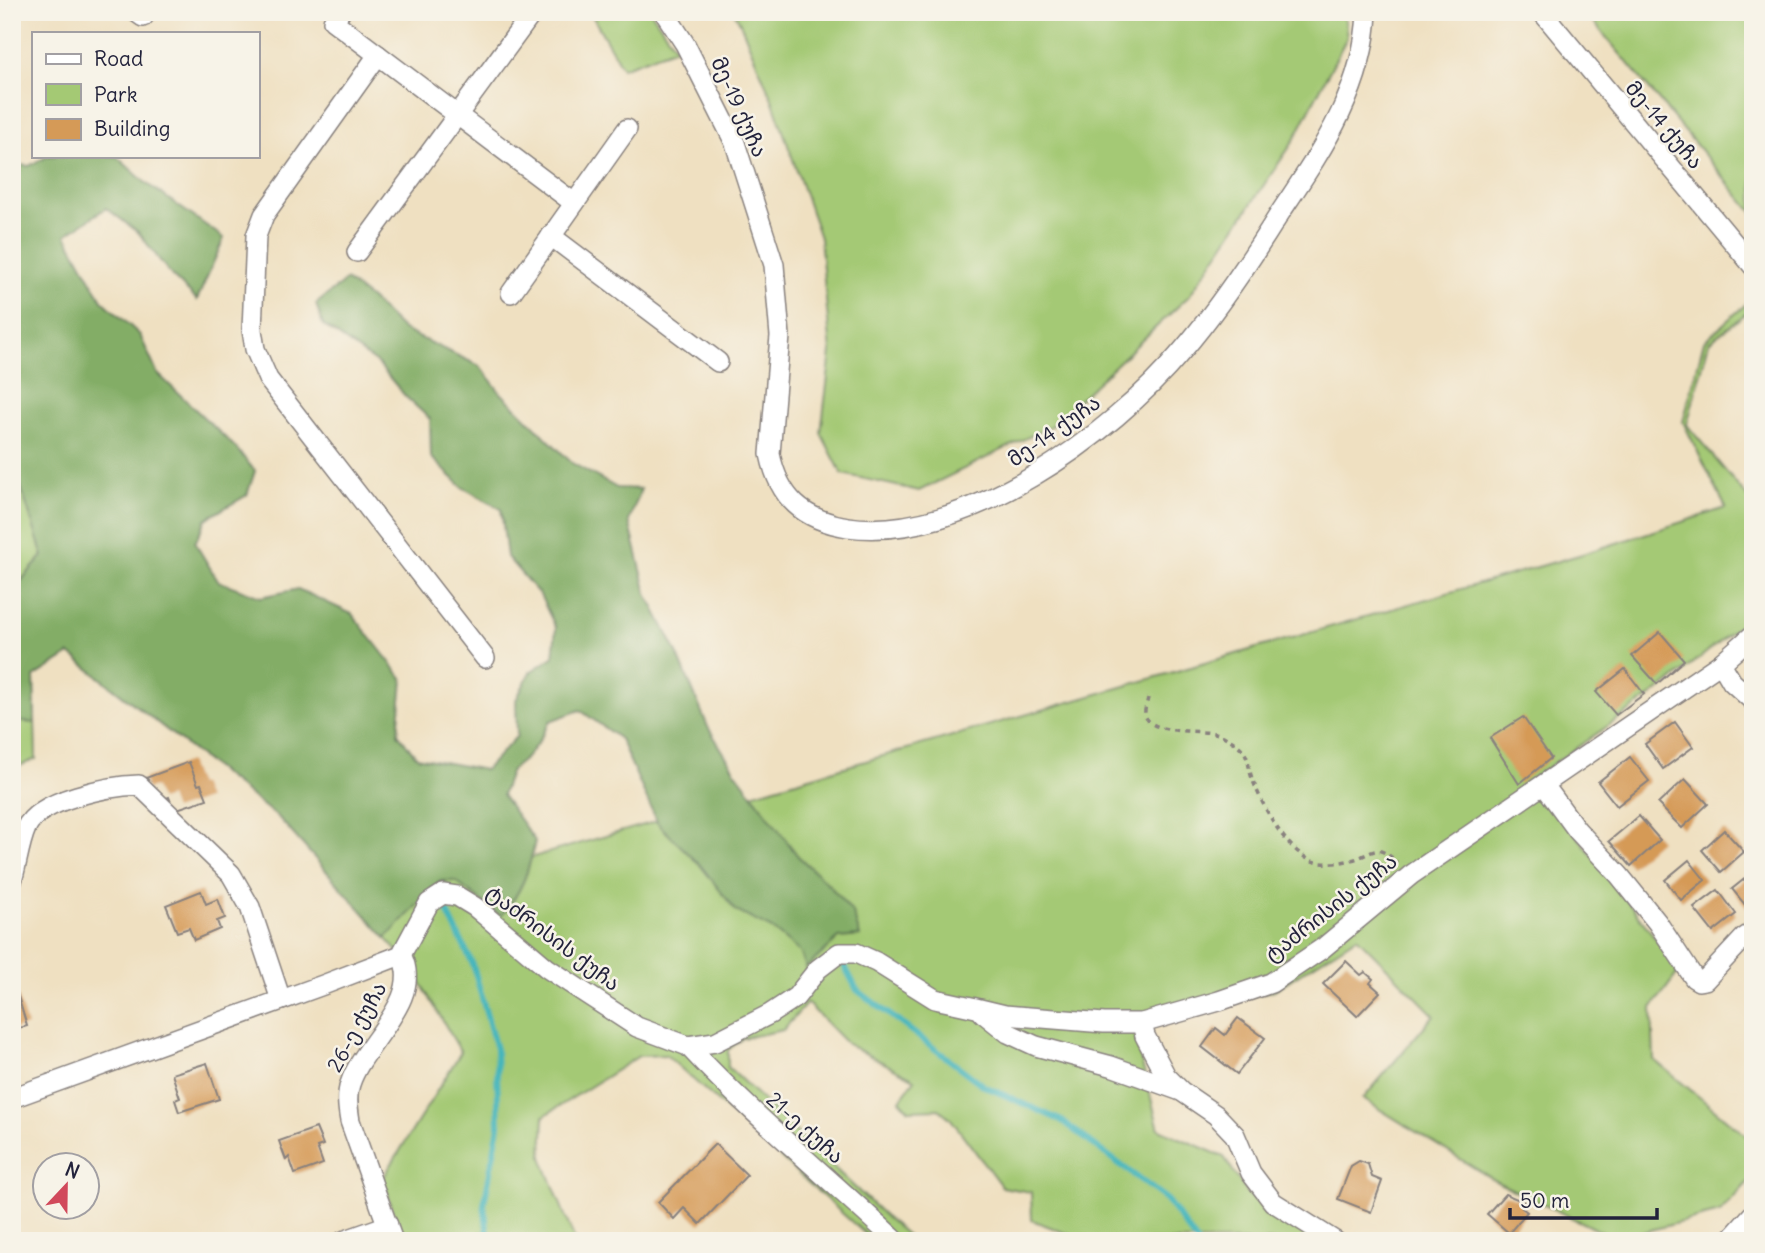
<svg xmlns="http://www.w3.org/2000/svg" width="1765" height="1253" viewBox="0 0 1765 1253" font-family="Delius,'Noto Sans Georgian',sans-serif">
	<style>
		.green { fill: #a4c974; stroke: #637658; stroke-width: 2 }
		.forest { fill: #83ad66; stroke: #526850; stroke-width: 2 }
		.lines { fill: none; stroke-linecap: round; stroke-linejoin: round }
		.stream { stroke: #45b5bb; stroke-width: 6 }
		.building { fill: #d59a57 }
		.minor-casing { stroke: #88817e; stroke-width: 22 }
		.path { stroke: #88817e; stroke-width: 3.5; stroke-dasharray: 5 5; stroke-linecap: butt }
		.minor { stroke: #fff; stroke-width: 19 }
		.labels { text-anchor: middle; stroke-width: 5; stroke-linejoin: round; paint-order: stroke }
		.street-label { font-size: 21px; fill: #22223b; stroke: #f7f3e8 }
	</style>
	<rect width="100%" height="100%" fill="#f7f3e8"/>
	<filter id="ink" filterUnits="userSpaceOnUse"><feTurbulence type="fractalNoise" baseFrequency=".0143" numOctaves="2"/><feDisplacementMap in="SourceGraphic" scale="14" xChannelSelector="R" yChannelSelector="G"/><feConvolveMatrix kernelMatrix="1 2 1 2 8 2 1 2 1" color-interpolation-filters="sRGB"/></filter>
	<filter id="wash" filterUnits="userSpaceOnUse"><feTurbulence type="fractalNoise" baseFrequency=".00686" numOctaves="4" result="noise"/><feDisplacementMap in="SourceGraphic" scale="28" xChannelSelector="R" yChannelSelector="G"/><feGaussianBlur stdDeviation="1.57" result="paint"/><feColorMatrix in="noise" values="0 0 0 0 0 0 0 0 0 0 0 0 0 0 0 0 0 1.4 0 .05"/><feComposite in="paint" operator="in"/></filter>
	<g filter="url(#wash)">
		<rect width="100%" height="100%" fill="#efe0c1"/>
		<g class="green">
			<polygon points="590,12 651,12 676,48 622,68"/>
			<polygon points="734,12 1344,12 1347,37 1293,142 1189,296 1051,426 919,491 842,474 821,433 831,352 820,238 772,99 741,25"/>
			<polygon points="1585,12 1753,12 1753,213"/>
			<polygon points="1753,298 1753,308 1709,342 1687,425 1753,504 1753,614 1667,685 1533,778 1680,970 1652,1008 1654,1060 1753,1141 1753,1177 1720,1212 1616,1239 1499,1183 1363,1099 1434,1015 1357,937 1274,990 1133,1029 1159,1129 1224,1157 1248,1194 1318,1241 1098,1241 1076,1237 1032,1220 1031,1192 1002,1187 950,1118 939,1109 909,1110 900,1100 915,1079 847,1044 807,1003 783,1030 743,1038 728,1050 728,1067 888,1219 914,1241 873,1241 666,1055 639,1056 544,1116 542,1157 575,1241 402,1241 383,1178 461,1052 419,980 376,925 279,818 70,654 34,677 36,759 12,769 12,684 67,641 429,887 1579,555 1726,508 1683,422 1704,341"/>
			<polygon points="12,470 18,478 43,556 12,591"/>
		</g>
		<path class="forest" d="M48,156H116L146,183L224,238L197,300L172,276L138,232L106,208L66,235L102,300L140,335L157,373L235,447L255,471L247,495L206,519L195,543L218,581L261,597L298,589L352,614L403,679L398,734L417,757L485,770L517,736L516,700L530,672L553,657L556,628L540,595L507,557L501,509L462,487L431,457L430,419L406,397L378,364L323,325L316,304L346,280L372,300L403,330L480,366L500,392L572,463L617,488L641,489L629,521L647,594L677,653L708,727L735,771L798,856L830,886L853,913L860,936L839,938L806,968L801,953L772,929L736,911L700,865L658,824L620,739L580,710L550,721L539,741L526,758L511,770L502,795L535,841C529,871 522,892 501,916L455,881H440L386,938L279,818L70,654L34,677L35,723L12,721V591L43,556L18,478L12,470V164L29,166Z"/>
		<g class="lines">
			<g class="stream">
				<polyline points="445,907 473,965 496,1049 499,1126 484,1204 488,1235 495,1241"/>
				<polyline points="843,963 857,990 984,1086 1062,1121 1166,1199 1196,1241"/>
			</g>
		</g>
		<g id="blocks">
			<g class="building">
				<polygon points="1660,632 1684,660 1657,684 1632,656"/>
				<polygon points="1625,669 1644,694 1616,715 1596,692"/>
				<polygon points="1523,717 1551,758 1519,784 1490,738"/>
				<polygon points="1675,722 1693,747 1663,769 1645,744"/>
				<polygon points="1630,757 1649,781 1617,806 1598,782"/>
				<polygon points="189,762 198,785 201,784 207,799 174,810 169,797 160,800 155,787 147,789 143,779"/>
				<polygon points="1685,779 1708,804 1682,828 1658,804"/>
				<polygon points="1639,816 1660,840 1631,866 1609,841"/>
				<polygon points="1724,830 1744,852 1721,872 1702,850"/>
				<polygon points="1689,860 1705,880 1681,900 1665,880"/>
				<polygon points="1753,872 1753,910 1751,912 1732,889"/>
				<polygon points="1718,890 1736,914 1713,932 1694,908"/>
				<polygon points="201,891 206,904 218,899 225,918 217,921 220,929 194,940 189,928 177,932 166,905"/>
				<polygon points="1346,961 1361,975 1365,972 1373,979 1370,983 1380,992 1357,1016 1323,984"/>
				<polygon points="17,993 27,1026 12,1030 12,995"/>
				<polygon points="1238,1018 1265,1038 1237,1074 1202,1047 1216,1028 1225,1035"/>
				<polygon points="207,1063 219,1099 179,1112 175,1100 180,1098 172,1074"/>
				<polygon points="316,1128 323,1145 317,1147 323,1164 295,1174 289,1157 286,1160 279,1141"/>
				<polygon points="715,1144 747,1175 700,1224 684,1208 674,1219 658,1202"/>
				<polygon points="1359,1161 1368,1164 1372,1177 1382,1181 1371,1212 1338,1199 1351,1166"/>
				<polygon points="1505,1194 1527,1203 1522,1208 1527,1212 1509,1233 1487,1214"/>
			</g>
		</g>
	</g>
	<g filter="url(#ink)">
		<use href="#blocks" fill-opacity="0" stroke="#88817e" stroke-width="2"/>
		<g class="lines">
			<defs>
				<g id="minor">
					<polyline points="136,12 143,17 147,12"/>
					<polyline points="340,12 333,21 574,203"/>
					<path d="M664,12L685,44L735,143L774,265L780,336L770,454C779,498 803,520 848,527C964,543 1111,436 1182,351C1219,308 1250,261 1280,213C1321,151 1364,90 1367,12"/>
					<polyline points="1542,12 1753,266"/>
					<polyline points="378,55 264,215 256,236 252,330 255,349 268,379 485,658"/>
					<polyline points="551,236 718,362"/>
					<polyline points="357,252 533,12"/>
					<polyline points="511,293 627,129"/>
					<polyline points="1721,663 1732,682 1753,701"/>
					<polyline points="1544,785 1577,830 1619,875 1657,922 1694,978 1699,981 1705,980 1744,938 1753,932"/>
					<path d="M12,881C17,864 19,844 26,828C39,799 110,786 139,785L231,874L250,907L281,1000"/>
					<polyline points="983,1013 1008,1033 1036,1046 1111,1066 1178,1090"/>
					<polyline points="1142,1023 1145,1036 1166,1076 1181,1091 1216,1115 1235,1135 1251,1173 1273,1202 1335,1241"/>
					<path d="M688,1046C753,1116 827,1176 896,1241"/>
					<polyline points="12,1098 323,985 401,955 429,903 443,894 457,896 475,907 547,968 585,993 637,1027 688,1046 715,1042 770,1014 796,997 818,969 839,953 856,953 876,962 935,999 976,1008 1005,1015 1104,1023 1142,1023 1219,1001 1271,983 1323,948 1411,875 1721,663 1753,635"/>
					<polyline points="343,1241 388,1225"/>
					<path d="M393,1241L350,1121C348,1109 346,1096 350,1084C363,1043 425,999 401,955"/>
					<polyline points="1729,1241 1753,1214"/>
				</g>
			</defs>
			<use href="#minor" class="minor-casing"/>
			<path class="path" d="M1148,698C1147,704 1142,713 1147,719C1158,735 1200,729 1218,734C1223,735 1228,739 1232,741C1252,753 1246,764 1253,781C1264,808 1282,844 1308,859C1320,866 1341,863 1355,859C1376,852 1376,843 1397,862"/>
			<use href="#minor" class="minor"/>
		</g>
	</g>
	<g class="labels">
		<g class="street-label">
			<text transform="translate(739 107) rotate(66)" y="7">მე-19 ქუჩა</text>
			<text transform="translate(1664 125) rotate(50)" y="7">მე-14 ქუჩა</text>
			<text transform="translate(1054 431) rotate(-35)" y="7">მე-14 ქუჩა</text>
			<text transform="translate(1331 908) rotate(-38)" y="7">ტაძრისის ქუჩა</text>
			<text transform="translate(553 938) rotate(37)" y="7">ტაძრისის ქუჩა</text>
			<text transform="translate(357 1027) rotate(-61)" y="7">26-ე ქუჩა</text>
			<text transform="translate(805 1128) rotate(42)" y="7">21-ე ქუჩა</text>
		</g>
	</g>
	<rect width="1765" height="1253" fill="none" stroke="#f7f3e8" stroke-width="42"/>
	<rect x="32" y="32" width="228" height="126" fill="#f7f3e8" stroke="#a29fa3" stroke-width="2"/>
	<rect x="46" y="54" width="35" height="10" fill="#ffffff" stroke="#a29fa3" stroke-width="2"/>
	<text x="94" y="66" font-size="21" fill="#22223b">Road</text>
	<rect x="46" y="84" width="35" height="21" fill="#a4c974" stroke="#a29fa3" stroke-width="2"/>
	<text x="94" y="102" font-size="21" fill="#22223b">Park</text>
	<rect x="46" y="119" width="35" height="21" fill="#d59a57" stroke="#a29fa3" stroke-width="2"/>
	<text x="94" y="136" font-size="21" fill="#22223b">Building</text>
	<g transform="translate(66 1186) rotate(22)"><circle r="33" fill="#f7f3e8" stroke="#a29fa3" stroke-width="2"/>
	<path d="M0-5L12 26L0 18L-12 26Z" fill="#d1495b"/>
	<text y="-10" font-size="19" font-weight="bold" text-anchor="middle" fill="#22223b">N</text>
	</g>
	<path d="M1510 1208v10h147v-10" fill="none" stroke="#22223b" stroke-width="3.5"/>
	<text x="1520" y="1208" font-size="21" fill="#22223b" stroke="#f7f3e8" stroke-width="5" paint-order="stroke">50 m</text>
</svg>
